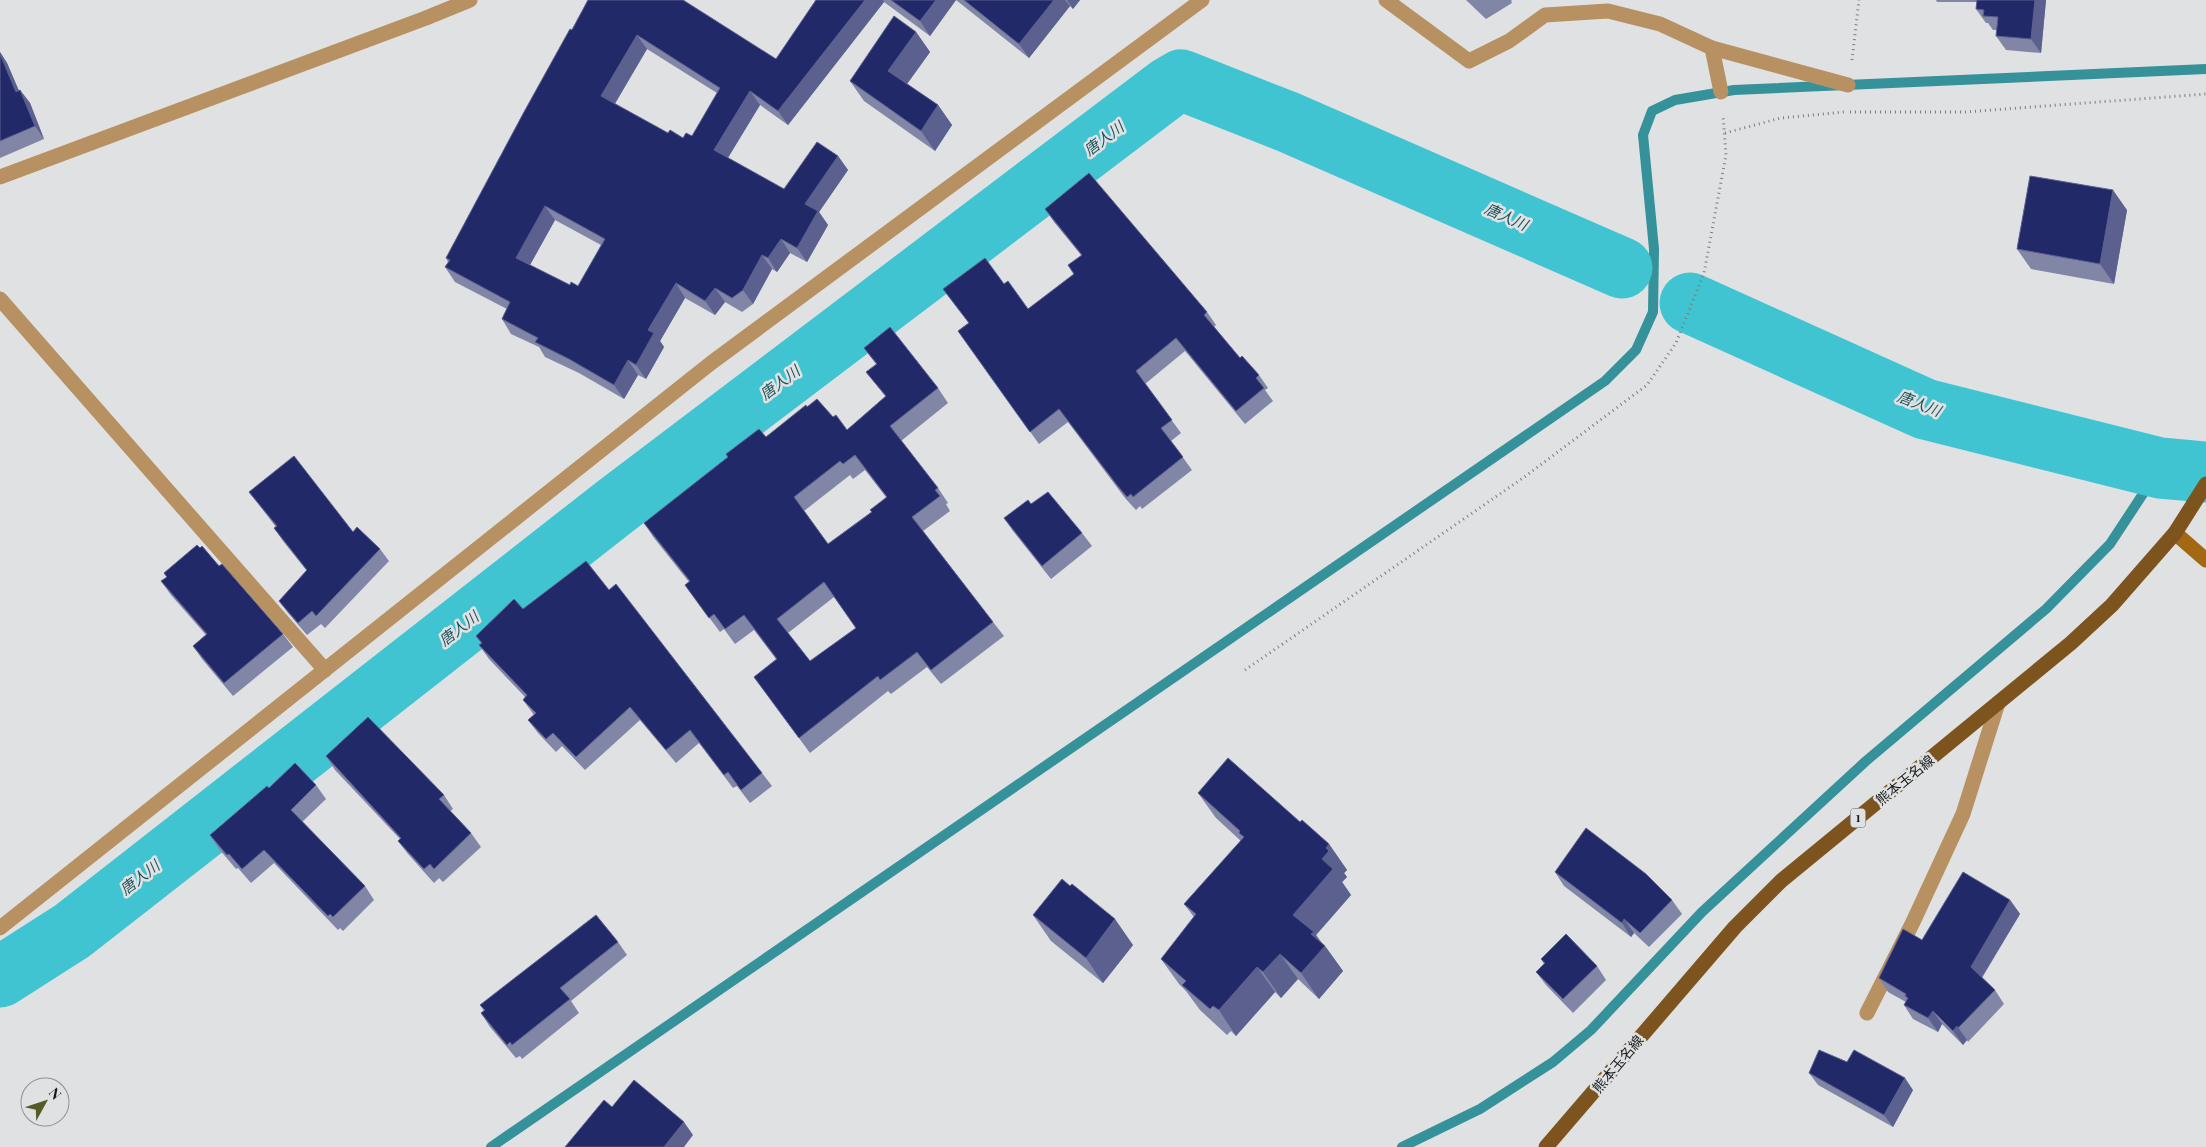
<svg xmlns="http://www.w3.org/2000/svg" width="2206" height="1147" viewBox="0 0 2206 1147" font-family="'Playfair Display','Noto Sans JP',serif">
	<style>
		.lines { fill: none; stroke-linecap: round; stroke-linejoin: round }
		.stream { stroke: #35919a; stroke-width: 10 }
		.river { stroke: #41c4d2; stroke-width: 61 }
		.path { stroke: #7d7e7f; stroke-width: 3; stroke-dasharray: 1 4; stroke-linecap: butt }
		.street { stroke: #b89163; stroke-width: 15 }
		.secondary { stroke: #a26812; stroke-width: 15 }
		.primary { stroke: #7d541e; stroke-width: 15 }
		.wall { fill: #8185a6; fill-rule: evenodd }
		.shaded-wall { fill: #5b608e }
		.building { fill: #222969; stroke: #5b608e; fill-rule: evenodd }
		.labels { text-anchor: middle; stroke-width: 5; stroke-linejoin: round; paint-order: stroke }
		.shield { fill: #e0e1e3; stroke: #545556; stroke-width: 1 }
		.shield-label { font-size: 12px; font-weight: bold; fill: #181919 }
		.street-label { font-size: 14px; fill: #181919; stroke: #e0e1e3 }
		.water-label { font-size: 15px; font-style: italic; fill: #1e545b; stroke: #e0e1e3 }
	</style>
	<rect width="100%" height="100%" fill="#e0e1e3"/>
	<g class="lines">
		<g class="stream">
			<polyline points="491,1147 1605,381 1636,350 1653,312 1654,249 1643,135 1652,111 1675,100 1734,90 2206,69"/>
			<polyline points="1402,1147 1480,1109 1553,1062 1591,1030 1702,912 1866,761 2046,609 2110,544 2160,468"/>
		</g>
		<g class="river">
			<polyline points="1690,303 1925,409 2160,468 2206,472"/>
			<polyline points="0,977 72,931 617,505 1169,87 1181,80 1288,122 1622,268"/>
		</g>
		<g class="path">
			<polyline points="1852,60 1859,0"/>
			<polyline points="1850,112 1965,112 2206,94"/>
			<polyline points="1725,133 1781,118 1844,112"/>
			<polyline points="1245,670 1523,478 1647,385 1676,343 1704,273 1726,155 1723,115"/>
		</g>
		<g class="street">
			<polyline points="1386,0 1469,61 1509,41 1545,15 1608,11 1660,24 1712,48 1848,85"/>
			<polyline points="1712,48 1721,92"/>
			<polyline points="0,177 426,18 470,0"/>
			<polyline points="0,299 325,670"/>
			<polyline points="0,928 711,363 1202,0"/>
			<polyline points="1867,1013 1913,922 1963,814 1998,703"/>
		</g>
		<polyline class="secondary" points="2175,533 2206,560"/>
		<polyline class="primary" points="1546,1147 1735,927 1781,881 2071,643 2112,605 2175,533 2206,484"/>
	</g>
	<g class="wall">
		<path d="M588,0L776,59L816,0H956L930,36L884,2L788,125L760,105L728,158L784,189L838,156L848,170L819,212L828,225L807,262L790,253L777,272L772,269L753,304L742,312L725,302L715,315L685,298L660,341L664,347L646,379L638,375L624,399L579,373L545,357L539,347L511,334L502,319L507,309L455,282L445,267L448,262L446,258ZM647,49L717,93L692,136L683,138L668,133L615,104ZM555,220L601,245L578,286L570,285L530,265Z"/>
		<polygon points="956,0 1080,0 1073,9 1070,6 1029,58"/>
		<polygon points="1466,0 1512,0 1511,1 1512,3 1486,19"/>
		<polygon points="1936,0 2046,0 2041,53 2006,50 1996,36 1997,30 1993,30 1988,23 1986,23 1976,9 1977,2 1937,2"/>
		<polygon points="916,32 930,52 907,84 938,105 952,125 935,151 864,101 850,81"/>
		<polygon points="0,52 7,63 19,91 20,90 30,103 44,139 0,158"/>
		<polygon points="1045,209 1207,312 1216,325 1214,327 1240,358 1259,375 1268,388 1265,390 1273,401 1245,424 1185,351 1145,384 1181,433 1171,441 1192,470 1142,509 1140,506 1136,510 1125,498 1068,422 1039,444 958,331 968,323 1004,284 1028,309 1074,274 1081,255 1054,222"/>
		<polygon points="2127,210 2114,284 2031,269 2017,249"/>
		<path d="M864,348L938,388L948,403L901,441L938,488L948,503L946,504L950,511L923,531L993,622L1004,636L941,684L927,667L891,694L888,691L810,753L754,677L776,659L754,630L735,644L724,629L720,632L685,585L689,582L654,538L644,523L808,407L833,417L847,430L886,397L866,372L876,364ZM865,470L886,497L871,512L828,544L804,511L850,475L853,479ZM834,597L856,628L810,661L788,633Z"/>
		<polygon points="249,492 353,532 380,549 389,561 325,628 321,624 307,635 288,613 279,601 307,571 283,541 274,528 276,527"/>
		<polygon points="1031,504 1082,533 1092,546 1051,579 1013,531 1004,518"/>
		<polygon points="200,548 219,566 283,634 293,647 233,696 202,659 193,646 206,635 171,595 161,581 167,577 164,573"/>
		<polygon points="609,590 762,773 772,786 750,803 737,786 733,788 699,743 676,763 640,720 585,770 562,746 556,752 538,733 528,720 534,715 523,700 525,697 489,659 479,645 481,643 476,636 523,609"/>
		<polygon points="326,756 444,795 453,809 450,811 471,833 481,847 443,882 439,878 434,883 408,854 398,841 400,839 335,770"/>
		<polygon points="316,785 326,799 302,822 365,886 374,900 343,931 340,928 338,930 274,863 251,883 238,868 236,869 219,849 210,835 269,788"/>
		<polygon points="1198,793 1300,822 1329,844 1347,870 1344,873 1347,877 1342,882 1351,895 1316,935 1322,943 1325,946 1343,971 1319,999 1298,979 1281,998 1275,992 1236,1036 1231,1031 1227,1035 1200,1010 1186,991 1179,984 1161,959 1194,917 1184,904 1241,841 1216,818"/>
		<polygon points="1555,872 1672,900 1682,914 1649,947 1634,933 1631,937 1564,886"/>
		<polygon points="2010,900 2020,914 1982,978 1995,990 2004,1004 1968,1042 1967,1040 1963,1045 1942,1024 1938,1032 1913,1019 1904,1005 1906,1002 1888,992 1879,978 1922,940"/>
		<polygon points="1033,915 1133,945 1103,983 1051,941"/>
		<polygon points="618,942 627,955 571,1001 579,1013 522,1059 520,1056 516,1058 490,1027 481,1013 484,1011 480,1005"/>
		<polygon points="1541,959 1597,966 1606,980 1573,1013 1546,985 1536,972 1544,964"/>
		<polygon points="1847,1062 1913,1090 1893,1127 1818,1085 1809,1073"/>
	</g>
	<g class="shaded-wall">
		<polygon points="865,0 883,0 884,2 788,125 778,111"/>
		<polygon points="936,0 956,0 930,36 920,21"/>
		<polygon points="1054,0 1065,0 1070,6 1029,58 1019,44"/>
		<polygon points="1067,0 1080,0 1073,9"/>
		<polygon points="2035,0 2046,0 2041,53 2031,39"/>
		<polygon points="916,32 930,52 902,91 888,71"/>
		<polygon points="637,35 647,49 611,110 601,96"/>
		<polygon points="0,52 7,63 25,105 16,92 0,54"/>
		<polygon points="20,90 30,103 44,139 35,126"/>
		<polygon points="750,91 760,105 724,164 714,150"/>
		<polygon points="938,105 952,125 935,151 921,131"/>
		<polygon points="838,156 848,170 819,212 828,225 807,262 797,248 805,204"/>
		<polygon points="2113,190 2127,210 2114,284 2100,264"/>
		<polygon points="545,206 555,220 526,272 516,258"/>
		<polygon points="781,239 790,253 777,272 768,258"/>
		<polygon points="762,255 772,269 753,304 743,290"/>
		<polygon points="676,283 685,298 660,341 664,347 646,379 636,365 648,330"/>
		<polygon points="715,288 725,302 715,315 705,301"/>
		<polygon points="628,360 638,375 624,399 614,385"/>
		<polygon points="1329,844 1347,870 1344,873 1347,877 1342,882 1351,895 1316,935 1324,947 1325,946 1343,971 1319,999 1301,973 1293,915 1322,859 1326,848"/>
		<polygon points="2010,900 2020,914 1980,980 1971,967"/>
		<polygon points="1115,919 1133,945 1103,983 1086,958"/>
		<polygon points="1624,919 1634,933 1631,937 1622,923"/>
		<polygon points="1280,954 1298,979 1281,998 1263,972"/>
		<polygon points="1257,967 1275,992 1236,1036 1219,1010"/>
		<polygon points="1933,1011 1942,1024 1938,1032 1928,1018"/>
		<polygon points="1957,1026 1967,1040 1963,1045 1953,1031"/>
		<polygon points="1905,1078 1913,1090 1893,1127 1884,1115"/>
		<polygon points="684,1122 693,1135 684,1147 664,1147"/>
	</g>
	<g class="building">
		<path d="M588,0H683L776,59L816,0H865L778,111L750,91L714,150L784,189L817,142L838,156L805,204L818,211L797,248L781,239L768,258L762,255L743,290L732,298L715,288L705,301L676,283L648,330L654,333L636,365L628,360L614,385L569,359L535,342L538,338L502,319L510,302L445,267L450,260L446,258L524,112L570,29L572,30ZM637,35L720,88L692,136L686,133L683,138L670,130L668,133L601,96ZM545,206L605,239L578,286L571,282L570,285L516,258Z"/>
		<polygon points="891,0 936,0 920,21"/>
		<polygon points="964,0 1054,0 1019,44"/>
		<polygon points="1977,0 2035,0 2031,39 1996,36 1998,17 1983,16 1984,10 1976,9"/>
		<polygon points="894,16 916,32 888,71 938,105 921,131 850,81"/>
		<polygon points="0,54 16,92 20,90 35,126 0,141"/>
		<polygon points="1089,173 1207,312 1204,315 1240,358 1242,356 1259,375 1256,378 1264,388 1236,411 1176,338 1136,371 1172,420 1161,428 1183,457 1133,497 1131,494 1127,497 1117,485 1059,409 1030,432 958,331 969,323 943,289 985,258 1004,284 1008,281 1028,309 1074,274 1068,265 1082,255 1045,209"/>
		<polygon points="2030,176 2113,190 2100,264 2017,249"/>
		<path d="M890,327L938,388L890,426L938,488L935,490L940,496L912,517L993,622L931,670L917,652L880,680L878,676L799,738L754,677L777,659L744,615L725,629L714,614L709,618L685,585L690,581L644,523L728,457L726,454L759,429L766,437L806,405L807,407L817,399L833,417L836,415L847,430L886,396L866,372L877,364L864,348ZM855,455L887,497L870,510L872,512L828,544L794,497L840,461L843,464ZM824,582L856,628L810,661L777,619Z"/>
		<polygon points="294,456 353,532 357,527 380,549 316,616 312,611 298,623 279,601 307,570 274,528 277,526 249,492"/>
		<polygon points="1048,492 1082,533 1042,566 1004,518 1028,500 1031,504"/>
		<polygon points="197,545 200,548 202,546 219,566 222,564 283,634 224,683 193,646 207,634 161,581 167,577 164,573"/>
		<polygon points="586,561 609,590 616,584 762,773 741,790 728,772 724,775 690,730 666,750 630,707 576,757 553,733 546,739 528,720 536,713 523,700 527,695 479,645 482,643 476,636 514,599 523,609"/>
		<polygon points="368,717 444,795 439,799 471,833 434,869 430,864 424,869 398,841 401,838 326,756"/>
		<polygon points="1228,758 1300,822 1302,820 1329,844 1326,848 1329,851 1322,859 1333,869 1293,915 1314,932 1311,934 1325,946 1301,973 1280,954 1263,972 1257,967 1219,1010 1213,1006 1210,1009 1182,985 1186,981 1161,959 1196,914 1184,904 1244,837 1239,833 1240,831 1198,793"/>
		<polygon points="295,763 316,785 291,810 365,886 333,917 330,914 328,916 264,850 242,869 229,854 227,855 210,835 267,786 269,788"/>
		<polygon points="1586,828 1646,874 1672,900 1640,933 1624,919 1622,923 1555,872"/>
		<polygon points="1963,872 2010,900 1971,967 1995,990 1958,1028 1957,1026 1953,1031 1933,1011 1928,1018 1904,1005 1908,998 1905,996 1906,994 1879,978 1903,929 1922,940"/>
		<polygon points="1062,879 1070,886 1072,884 1115,919 1086,958 1033,915"/>
		<polygon points="596,915 618,942 560,988 570,999 512,1045 510,1042 507,1045 481,1013 485,1010 480,1005"/>
		<polygon points="1566,934 1597,966 1563,999 1536,972 1545,963 1541,959"/>
		<polygon points="1819,1050 1847,1062 1854,1050 1905,1078 1884,1115 1809,1073"/>
		<polygon points="634,1080 684,1122 664,1147 565,1147 604,1100 612,1107"/>
	</g>
	<g class="labels">
		<rect class="shield" x="1850.5" y="808.5" width="15" height="19" rx="4"/>
		<g class="shield-label">
			<text x="1858" y="822">1</text>
		</g>
		<g class="street-label">
			<text transform="translate(1905 780) rotate(-39)" y="5">熊本玉名線</text>
			<text transform="translate(1618 1064) rotate(-50)" y="5">熊本玉名線</text>
		</g>
		<g class="water-label">
			<text transform="translate(1104 139) rotate(-37)" y="5">唐人川</text>
			<text transform="translate(1506 217) rotate(24)" y="5">唐人川</text>
			<text transform="translate(780 383) rotate(-37)" y="5">唐人川</text>
			<text transform="translate(1919 404) rotate(21)" y="5">唐人川</text>
			<text transform="translate(459 629) rotate(-38)" y="5">唐人川</text>
			<text transform="translate(140 878) rotate(-38)" y="5">唐人川</text>
		</g>
	</g>
	<g transform="translate(45 1102) rotate(50)"><circle r="24" fill="#e0e1e3" stroke="#909192"/>
	<path d="M0-4L9 19L0 12L-9 19Z" fill="#555a27"/>
	<text y="-8" font-size="14" font-weight="bold" text-anchor="middle" fill="#181919">N</text>
	</g>
</svg>
